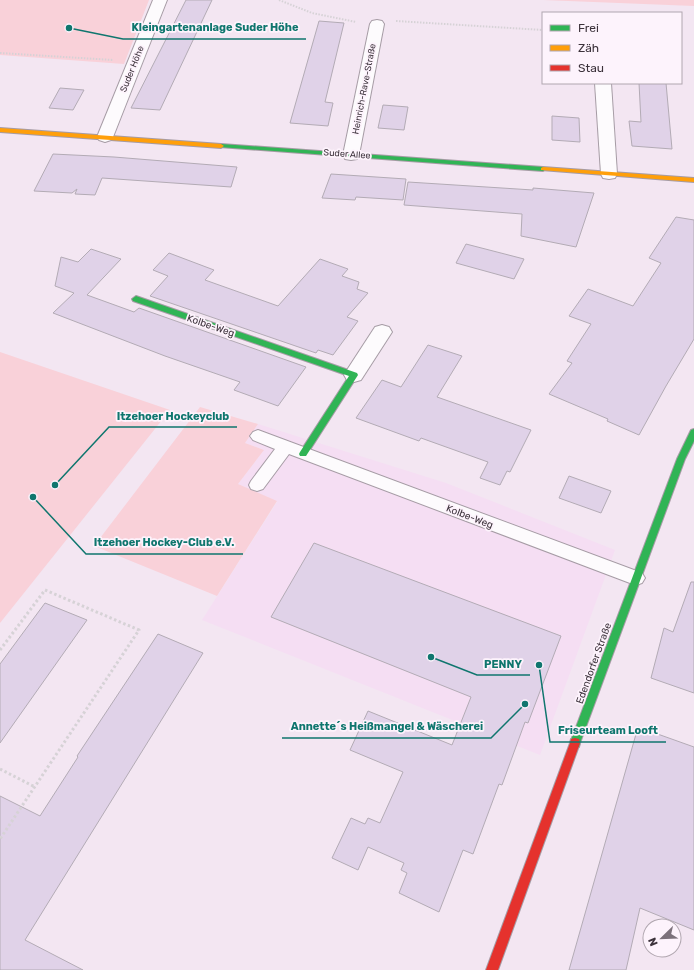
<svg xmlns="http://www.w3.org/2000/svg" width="694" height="970" viewBox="0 0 694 970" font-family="Rubik,sans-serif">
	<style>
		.built { fill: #f5def3 }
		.green { fill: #f9d1d9 }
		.building { fill: #e0d2e8; stroke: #b3abb5 }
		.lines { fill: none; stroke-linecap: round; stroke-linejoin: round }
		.lane-casing { stroke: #a69ca5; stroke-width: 2 }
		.street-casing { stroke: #a69ca5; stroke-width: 2 }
		.fast-casing { stroke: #a69ca5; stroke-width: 2 }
		.slow-casing { stroke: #a69ca5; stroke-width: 2 }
		.jam-casing { stroke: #a69ca5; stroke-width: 2 }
		.path-far1 { stroke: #d6d2d6; stroke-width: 2; stroke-dasharray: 1.5 1.5; stroke-linecap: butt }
		.path { stroke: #d6d2d6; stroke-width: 3; stroke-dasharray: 2.5 2.5; stroke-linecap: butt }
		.lane { fill: #fdfbfd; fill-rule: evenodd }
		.street { fill: #fdfbfd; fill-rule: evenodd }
		.fast { fill: #30b455; fill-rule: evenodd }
		.slow { fill: #ff9f0a; fill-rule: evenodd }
		.jam { fill: #e5322d; fill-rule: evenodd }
		.labels { text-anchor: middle; stroke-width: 3.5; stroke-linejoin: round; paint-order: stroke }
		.far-street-label { font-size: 9px; fill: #3c323b; stroke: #fdf3fc }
		.street-label { font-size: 10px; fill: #3c323b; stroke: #fdf3fc }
		.leader { fill: none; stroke: #0f766e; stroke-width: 1.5 }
		.callout-dot { fill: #0f766e; stroke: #fdf3fc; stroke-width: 1.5 }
		.callout-label { font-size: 11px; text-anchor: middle; font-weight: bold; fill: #0f766e; stroke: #fdf3fc; stroke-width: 3.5; stroke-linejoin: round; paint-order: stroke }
	</style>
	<rect width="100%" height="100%" fill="#f3e6f2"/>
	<polygon class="built" points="258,424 446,483 615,550 540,755 202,620 277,502 238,484 264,450 245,443"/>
	<g class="green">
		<polygon points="0,0 149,0 124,64 0,55"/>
		<polygon points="543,0 694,0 694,6"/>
		<polygon points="0,352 170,410 0,623"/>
		<polygon points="200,407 258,424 245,443 264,450 238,484 277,501 217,596 94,546"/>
	</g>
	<g class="building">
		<polygon points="186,0 212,0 160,110 131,108"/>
		<polygon points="319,21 344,23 325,102 333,103 328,126 290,123"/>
		<polygon points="639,83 666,83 672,149 632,146 629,121 641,122"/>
		<polygon points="60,88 84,90 73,110 49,108"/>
		<polygon points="383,105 408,107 404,130 378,128"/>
		<polygon points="552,116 579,118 580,142 552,140"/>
		<polygon points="53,154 114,157 237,167 231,187 102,178 95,195 75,194 77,189 72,193 34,191"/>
		<polygon points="331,174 406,179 403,200 356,197 355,200 322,198"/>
		<polygon points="408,182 533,190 533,188 594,193 576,247 521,236 522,214 404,205"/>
		<polygon points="676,217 694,220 694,339 666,386 639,435 607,421 608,419 549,394 572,363 567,361 591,324 569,316 588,289 633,306 661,263 649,258"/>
		<polygon points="466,244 524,259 514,279 456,263"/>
		<polygon points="91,249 121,259 87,295 134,312 139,308 306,367 278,406 234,390 240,382 165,356 53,313 74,293 55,286 61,257 78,262"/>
		<polygon points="169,253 214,270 205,280 278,306 320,259 348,269 342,276 359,282 357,289 368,293 347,317 358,321 333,355 318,350 316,353 150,296 168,276 153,270"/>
		<polygon points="428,345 462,356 437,397 531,430 510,472 507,471 500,485 480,478 488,462 421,438 419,441 356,418 382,380 401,387"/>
		<polygon points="569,476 611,491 601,513 559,498"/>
		<polygon points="314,543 561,636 528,723 525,722 502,785 499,784 473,854 463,850 439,912 399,893 407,873 401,870 404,863 368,847 358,870 332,858 351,818 365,824 368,818 380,823 403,772 350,750 368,711 452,745 471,697 271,617"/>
		<polygon points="691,582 694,582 694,693 651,678 664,628 673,632"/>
		<polygon points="45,603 87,620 0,743 0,664"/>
		<polygon points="158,634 203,653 25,940 83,970 0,970 0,796 40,816 78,757 77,756"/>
		<polygon points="638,727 694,747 694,930 640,908 626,970 569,970"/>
	</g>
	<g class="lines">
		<defs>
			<polygon id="lane" points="258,430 642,573 645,578 642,583 636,585 630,583 289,454 263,489 257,491 251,489 249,485 251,481 275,449 253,440 250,436 253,432"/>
			<g id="street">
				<polygon points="153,0 167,0 113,137 111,140 105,142 99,140 97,137"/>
				<polygon points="377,20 382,21 384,24 359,155 357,159 351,160 345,159 343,155 370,24 372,21"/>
				<polygon points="595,83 611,83 617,174 615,178 609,179 603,178 601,174"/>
				<polygon points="382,325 389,327 392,332 361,380 354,382 347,380 344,375 347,370 375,327"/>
			</g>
			<g id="fast">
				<polygon points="221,144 543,167 546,169 543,171 219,147 218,146"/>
				<polygon points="136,296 357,373 358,375 306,456 300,456 299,454 300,452 349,376 133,301 132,299"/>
				<polygon points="694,429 694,441 685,459 580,743 579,747 575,748 571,747 570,743 677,459 691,430"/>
			</g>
			<g id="slow">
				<polygon points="0,128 221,144 224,146 221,148 0,132"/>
				<polygon points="543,167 694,178 694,182 541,170 541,168"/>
			</g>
			<polygon id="jam" points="575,738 579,739 580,743 498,970 486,970 570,743 571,739"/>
		</defs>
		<use href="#lane" class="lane-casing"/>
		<use href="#street" class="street-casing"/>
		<use href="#fast" class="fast-casing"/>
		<use href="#slow" class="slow-casing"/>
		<use href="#jam" class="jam-casing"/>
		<g class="path-far1">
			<polyline points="279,0 312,13 356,22"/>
			<polyline points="396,21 543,30"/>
			<polyline points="0,53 113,60"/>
		</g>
		<g class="path">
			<polyline points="0,650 45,590 139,630 0,839"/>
			<polyline points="0,769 35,787"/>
		</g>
		<use href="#lane" class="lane"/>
		<use href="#street" class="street"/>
		<use href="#fast" class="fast"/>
		<use href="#slow" class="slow"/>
		<use href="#jam" class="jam"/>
	</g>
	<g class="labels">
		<g class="far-street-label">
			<text transform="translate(132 69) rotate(-68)" y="3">Suder Höhe</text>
			<text transform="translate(364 89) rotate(-79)" y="3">Heinrich-Rave-Straße</text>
			<text transform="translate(347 154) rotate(4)" y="3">Suder Allee</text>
		</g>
		<g class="street-label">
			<text transform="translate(211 325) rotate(19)" y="4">Kolbe-Weg</text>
			<text transform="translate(470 516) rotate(21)" y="4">Kolbe-Weg</text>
			<text transform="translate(593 663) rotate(-70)" y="4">Edendorfer Straße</text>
		</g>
	</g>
	<path class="leader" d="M69 28L123 39H306M55 485L109 427H237M33 497L86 554H243M431 657L477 675H530M525 704L491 738H282M539 665L550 742H666"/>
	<g class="callout-dot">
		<circle cx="69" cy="28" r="4"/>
		<circle cx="55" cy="485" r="4"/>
		<circle cx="33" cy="497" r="4"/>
		<circle cx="431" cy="657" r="4"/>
		<circle cx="525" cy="704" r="4"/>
		<circle cx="539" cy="665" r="4"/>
	</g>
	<g class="callout-label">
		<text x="215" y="31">Kleingartenanlage Suder Höhe</text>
		<text x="173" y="420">Itzehoer Hockeyclub</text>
		<text x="164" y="546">Itzehoer Hockey-Club e.V.</text>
		<text x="503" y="668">PENNY</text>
		<text x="387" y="730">Annette´s Heißmangel &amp; Wäscherei</text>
		<text x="608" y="734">Friseurteam Looft</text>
	</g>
	<rect x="542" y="12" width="140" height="72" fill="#fdf3fc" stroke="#b0a6af"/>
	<rect x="550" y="25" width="20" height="6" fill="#30b455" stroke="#b0a6af"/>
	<text x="578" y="32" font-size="12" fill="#3c323b">Frei</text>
	<rect x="550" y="45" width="20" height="6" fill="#ff9f0a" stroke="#b0a6af"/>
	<text x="578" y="52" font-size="12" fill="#3c323b">Zäh</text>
	<rect x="550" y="65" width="20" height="6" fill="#e5322d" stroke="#b0a6af"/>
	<text x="578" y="72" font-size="12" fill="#3c323b">Stau</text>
	<g transform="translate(662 938) rotate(247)"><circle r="19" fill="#fdf3fc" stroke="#b0a6af"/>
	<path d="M0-3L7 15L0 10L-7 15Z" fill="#7c717b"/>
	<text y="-6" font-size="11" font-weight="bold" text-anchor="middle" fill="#3c323b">N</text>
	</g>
</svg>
